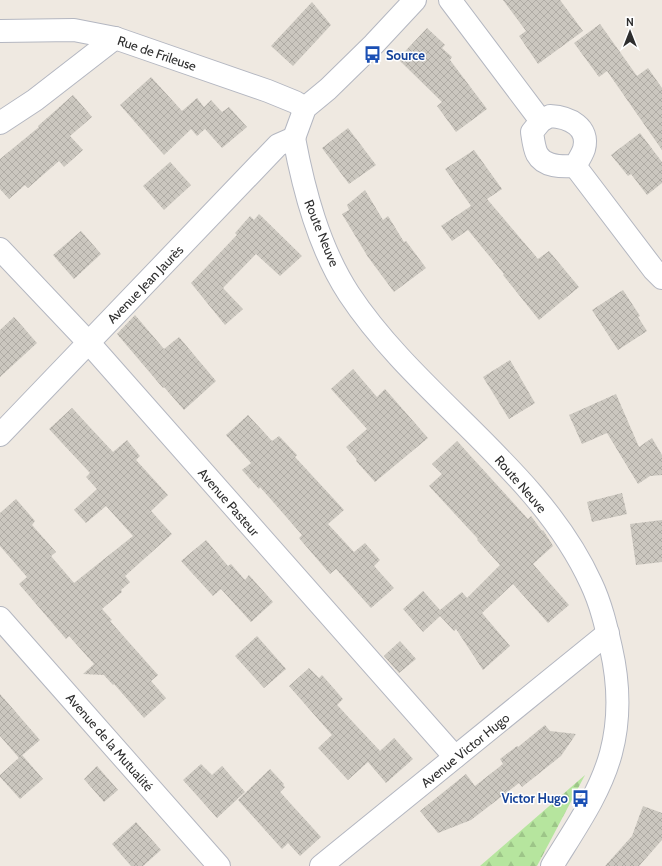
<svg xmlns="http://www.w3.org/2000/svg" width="662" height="866" viewBox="0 0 662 866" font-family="Cabin,sans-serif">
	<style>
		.forest { fill: url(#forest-firs) }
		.building { fill: url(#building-cross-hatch) }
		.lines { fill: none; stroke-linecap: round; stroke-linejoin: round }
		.street-casing { stroke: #b4b7c1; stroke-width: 24 }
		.street { stroke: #fff; stroke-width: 22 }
		.labels { text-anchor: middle; stroke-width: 3; stroke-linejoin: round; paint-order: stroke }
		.street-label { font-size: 13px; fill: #2e2e2e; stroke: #fff }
		.transit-label { font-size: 13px; font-weight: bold; fill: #164399; stroke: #fff; text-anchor: start }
	</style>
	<defs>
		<pattern id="forest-firs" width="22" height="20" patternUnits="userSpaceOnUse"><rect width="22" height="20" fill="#b6e59e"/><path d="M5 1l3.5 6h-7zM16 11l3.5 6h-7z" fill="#9dc588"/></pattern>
		<pattern id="building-cross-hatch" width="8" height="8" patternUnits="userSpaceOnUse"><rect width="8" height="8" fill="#cbc7bf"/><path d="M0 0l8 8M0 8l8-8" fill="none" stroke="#afaba4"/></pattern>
	</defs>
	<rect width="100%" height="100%" fill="#efe9e1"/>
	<polygon class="forest" points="585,775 537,866 480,866"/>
	<g class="building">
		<polygon points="503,0 560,0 583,31 538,64 519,36 526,31"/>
		<polygon points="312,2 331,25 293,66 271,46"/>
		<polygon points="600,24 637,76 648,68 662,88 662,150 607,71 599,77 574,43"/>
		<polygon points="427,28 445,45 442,48 452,57 450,60 487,109 456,132 437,106 442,102 398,59"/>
		<polygon points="151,77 182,111 197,98 204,107 211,100 222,112 229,107 247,127 222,148 205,129 197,136 191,129 164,155 120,105"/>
		<polygon points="73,95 92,117 70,136 83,150 64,167 59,161 28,188 25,185 9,199 0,189 0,159 39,127 38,126"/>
		<polygon points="348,128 376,165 349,184 322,148"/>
		<polygon points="640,133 662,162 662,183 647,195 631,174 628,176 611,155"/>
		<polygon points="474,150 502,189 487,199 538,259 549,251 579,287 539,320 503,275 504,274 468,230 452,241 441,226 471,206 445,169"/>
		<polygon points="170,162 191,185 164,210 143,186"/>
		<polygon points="365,190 383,220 388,216 404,242 406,241 426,268 394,292 368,257 342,214 349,210 347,205"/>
		<polygon points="259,214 302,256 280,276 256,254 223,288 243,309 225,325 191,283 237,235 235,233 250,216 254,220"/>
		<polygon points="81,231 101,254 74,279 53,255"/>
		<polygon points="623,290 640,316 638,317 647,331 618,350 592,310"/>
		<polygon points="135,315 164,349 179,337 216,381 184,410 164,387 163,388 117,334"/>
		<polygon points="14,317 37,343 0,377 0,330"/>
		<polygon points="510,360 535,403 509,419 483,377"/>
		<polygon points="353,369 377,397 385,389 428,438 375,482 356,461 357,460 346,447 367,429 331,389"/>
		<polygon points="616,394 639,447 652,438 662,455 662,475 650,476 638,484 607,433 582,444 569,415"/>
		<polygon points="72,408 113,452 127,440 140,456 136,460 168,495 151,511 172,534 125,576 130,582 121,590 122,592 102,609 112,620 110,621 158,675 151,681 166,698 144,718 114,684 113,685 104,675 83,674 94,664 69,636 66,639 19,584 27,577 0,546 0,513 16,499 35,521 32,525 56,552 51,556 74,583 133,536 106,506 86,523 74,510 97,489 86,477 90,473 49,429"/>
		<polygon points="248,415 272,441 279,436 297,455 295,457 344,510 328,524 354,552 365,543 380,560 374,566 394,588 371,608 336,569 330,574 299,538 302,535 260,487 259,489 242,470 251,463 226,435"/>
		<polygon points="457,441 528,519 531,516 542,531 543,530 553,546 533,564 569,605 548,623 513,584 482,613 510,646 483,670 456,629 454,631 440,616 423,632 403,609 423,591 440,610 462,592 467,598 500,565 477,540 478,539 429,486 442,474 432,464"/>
		<polygon points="622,493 627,514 592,522 587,502"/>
		<polygon points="662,520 662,562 636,565 630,524"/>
		<polygon points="206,540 228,566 231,564 245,580 249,575 273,602 251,622 221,589 213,596 181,561"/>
		<polygon points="257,636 286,669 264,688 235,656"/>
		<polygon points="400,641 416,659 399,673 384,656"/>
		<polygon points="309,668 319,678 322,675 343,699 337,705 380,751 394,738 413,759 386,783 368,762 348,780 318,748 332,735 289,686"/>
		<polygon points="0,694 40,740 19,758 0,736"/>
		<polygon points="545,725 550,731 576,734 561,756 522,787 519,783 471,820 438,833 420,811 466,774 475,786 503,764 500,759 517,746 518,747"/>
		<polygon points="22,755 43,779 20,799 0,777 0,775"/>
		<polygon points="201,764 212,775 222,766 245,792 217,818 183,780"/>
		<polygon points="97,766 118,790 104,802 84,779"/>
		<polygon points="270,769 284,784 283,785 285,787 280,792 321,837 300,856 288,843 282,849 238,800"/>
		<polygon points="643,806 662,813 662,840 639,866 605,866 632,836"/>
		<polygon points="136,822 161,850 143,866 131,866 112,844"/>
	</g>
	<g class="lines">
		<defs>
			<g id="street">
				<polyline points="450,0 541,121"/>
				<polyline points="0,31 74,30 115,38 268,91 295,102 305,108"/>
				<path d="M550,116C569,117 590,127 584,149C582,155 578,161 575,166C562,167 544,167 537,154C534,148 533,139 532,132L541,121Z"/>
				<polyline points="0,123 35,100 115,38"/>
				<path d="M294,138C304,191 319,248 349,294C417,397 539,469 591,583C601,604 606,626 611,648C619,683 620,719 611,753C600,794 574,830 552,866"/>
				<polyline points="294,138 305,108 328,89 374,44 415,0"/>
				<polyline points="575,166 654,270 662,278"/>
				<polyline points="0,249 89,343 455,757"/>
				<polyline points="0,435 278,145 294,138"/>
				<polyline points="0,618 219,866"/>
				<polyline points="321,866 608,633"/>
			</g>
		</defs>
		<use href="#street" class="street-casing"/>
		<use href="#street" class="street"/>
	</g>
	<defs>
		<symbol id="bus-bare" viewBox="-9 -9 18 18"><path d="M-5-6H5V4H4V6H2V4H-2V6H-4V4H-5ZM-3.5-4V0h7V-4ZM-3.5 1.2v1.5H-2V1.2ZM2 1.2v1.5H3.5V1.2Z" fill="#1a4fb4" stroke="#fff" stroke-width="2.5" paint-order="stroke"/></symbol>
	</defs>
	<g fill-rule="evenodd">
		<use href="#bus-bare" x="360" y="42" width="25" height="25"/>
		<use href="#bus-bare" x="568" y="786" width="25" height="25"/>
	</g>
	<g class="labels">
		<g class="street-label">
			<text transform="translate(157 53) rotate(19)" y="5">Rue de Frileuse</text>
			<text transform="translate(322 233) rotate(68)" y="5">Route Neuve</text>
			<text transform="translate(145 284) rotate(-46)" y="5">Avenue Jean Jaurès</text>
			<text transform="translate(521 484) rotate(49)" y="5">Route Neuve</text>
			<text transform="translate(229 502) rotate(49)" y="5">Avenue Pasteur</text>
			<text transform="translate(110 742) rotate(49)" y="5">Avenue de la Mutualité</text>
			<text transform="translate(465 750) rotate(-39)" y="5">Avenue Victor Hugo</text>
		</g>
		<g class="transit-label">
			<text x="386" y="60">Source</text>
			<text x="568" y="803" text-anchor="end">Victor Hugo</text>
		</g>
	</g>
	<g transform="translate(630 32)" stroke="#ffffff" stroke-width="3" paint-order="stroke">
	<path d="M0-3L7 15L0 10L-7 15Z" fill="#2e2e2e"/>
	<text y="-6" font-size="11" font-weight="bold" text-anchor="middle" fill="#2e2e2e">N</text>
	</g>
</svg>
